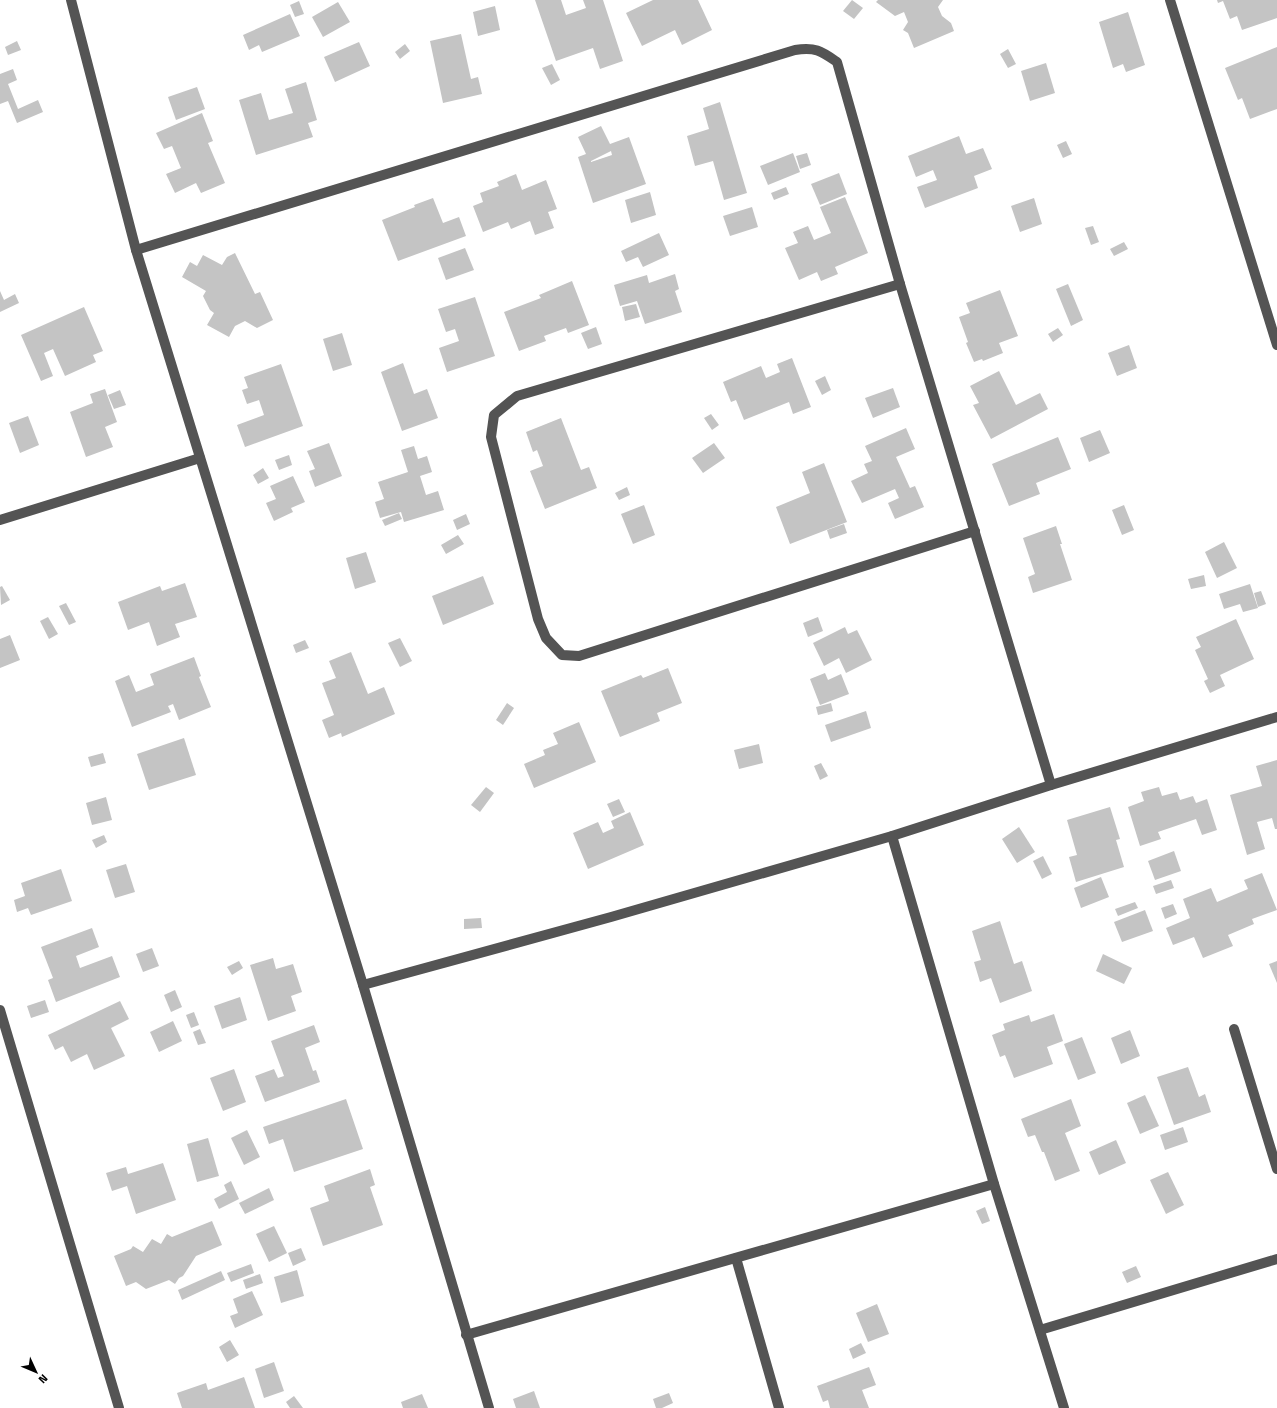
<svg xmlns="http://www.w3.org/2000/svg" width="1277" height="1408" viewBox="0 0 1277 1408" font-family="'Titillium Web',sans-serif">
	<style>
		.building { fill: #c4c4c4; fill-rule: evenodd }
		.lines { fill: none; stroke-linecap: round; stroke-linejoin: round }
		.minor { stroke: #545454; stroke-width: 10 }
	</style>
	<rect width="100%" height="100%" fill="#fff"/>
	<g class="building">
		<polygon points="535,0 561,0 566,15 586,8 583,0 603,0 623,61 600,69 593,48 556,61"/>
		<polygon points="653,0 698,0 712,30 682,45 675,30 642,46 626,13"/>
		<polygon points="852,0 863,8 854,19 843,11"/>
		<polygon points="878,0 943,0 938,7 942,16 951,23 954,31 914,48 908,33 903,30 908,22 904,12 895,16 876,2"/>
		<polygon points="1217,0 1277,0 1277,18 1242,30 1237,16 1230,19 1223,1 1218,3"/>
		<polygon points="299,1 304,14 295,17 290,5"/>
		<polygon points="338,2 350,22 323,37 312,17"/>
		<polygon points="495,6 500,30 478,36 473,12"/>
		<polygon points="1128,12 1145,65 1126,72 1123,64 1113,68 1099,22"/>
		<polygon points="290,14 300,36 262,52 259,45 249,50 243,35"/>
		<polygon points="461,34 471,79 478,77 482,94 443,103 430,41"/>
		<polygon points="17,41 21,50 8,55 5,47"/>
		<polygon points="359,42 370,66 335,82 324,57"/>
		<polygon points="405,44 410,51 400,59 395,52"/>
		<polygon points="1277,47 1277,109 1250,119 1242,98 1238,100 1225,68"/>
		<polygon points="1008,49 1016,64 1008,68 1000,54"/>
		<polygon points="1046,63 1055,93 1030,101 1021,71"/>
		<polygon points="552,64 560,80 551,85 542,68"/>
		<polygon points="13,69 17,80 8,84 18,109 38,100 43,112 17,123 8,101 0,104 0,74"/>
		<polygon points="306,82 317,120 308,123 313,137 256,155 239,100 261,93 269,120 293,113 285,89"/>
		<polygon points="197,87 205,109 176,120 168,97"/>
		<polygon points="720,102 747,193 724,200 713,161 695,166 687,136 709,129 703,108"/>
		<polygon points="202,113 213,141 208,143 225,183 201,193 196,183 175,193 166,174 181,168 172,146 164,149 156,133"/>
		<path d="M601,126L610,144L629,137L646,184L593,203L578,157L586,154L578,137ZM611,151L612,155L591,162V161Z"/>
		<polygon points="959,136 966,154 983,148 992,169 974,176 978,188 925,208 917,187 937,180 933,170 916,177 908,156"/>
		<polygon points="1066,141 1072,154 1063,158 1057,145"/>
		<polygon points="793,153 800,172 768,185 760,166"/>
		<polygon points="807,153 811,165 800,169 796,156"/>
		<polygon points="839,173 847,194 820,205 811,184"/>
		<polygon points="516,174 522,190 546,180 557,209 548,212 554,228 535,235 530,221 511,229 508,222 483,232 473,206 483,202 480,193 499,186 497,182"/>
		<polygon points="786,187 789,194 774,200 771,193"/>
		<polygon points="650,192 656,215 631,223 625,200"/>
		<polygon points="845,197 868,253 835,267 838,274 821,281 817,272 799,280 785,248 798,243 793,232 808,226 814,240 831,233 820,207"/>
		<polygon points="433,198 443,223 459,217 466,236 398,261 382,220 415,207 414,205"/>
		<polygon points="1034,198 1042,224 1020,232 1011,206"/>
		<polygon points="752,207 758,227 730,236 723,216"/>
		<polygon points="1093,226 1099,242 1091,245 1085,228"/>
		<polygon points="659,233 669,255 643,267 638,257 626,262 621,251"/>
		<polygon points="1124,242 1128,249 1114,256 1110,249"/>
		<polygon points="465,248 474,270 446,280 438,258"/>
		<polygon points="235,253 255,294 260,292 273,320 257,328 245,321 235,326 229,337 207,325 214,313 210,310 203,296 206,291 182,277 190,262 197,266 203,255 222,265 227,257"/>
		<polygon points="675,274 679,289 675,291 682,312 645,324 637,301 620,306 614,285 647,275 649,283"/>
		<polygon points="572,281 589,325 568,333 566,328 544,336 546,341 519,351 504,312 541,298 539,295"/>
		<polygon points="1068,284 1083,320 1071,326 1056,289"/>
		<polygon points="1000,290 1018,336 999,343 1003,353 983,361 982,359 974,362 966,343 968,342 959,317 970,313 966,303"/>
		<polygon points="0,291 4,300 15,294 19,303 0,312"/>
		<polygon points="475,297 495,356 447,372 439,348 459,341 455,329 446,332 438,309"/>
		<polygon points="636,304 640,317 625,321 622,307"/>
		<polygon points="84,307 103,351 93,355 96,362 65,376 53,349 44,353 53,376 41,381 21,335"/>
		<polygon points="596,327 602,344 588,349 581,333"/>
		<polygon points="1058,328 1063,335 1053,342 1048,334"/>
		<polygon points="342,333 352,365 333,371 323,339"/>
		<polygon points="1129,345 1137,368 1117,376 1108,353"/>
		<polygon points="792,358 811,407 793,414 789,402 744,420 736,400 731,402 723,382 761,366 766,378 780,372 777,364"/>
		<polygon points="403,363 414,394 427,389 438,418 402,431 381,372"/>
		<polygon points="281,364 303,426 245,447 237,425 264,415 259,400 247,404 242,390 248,388 244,377"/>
		<polygon points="999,371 1016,405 1040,393 1048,409 991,439 973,405 979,403 970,386"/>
		<polygon points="825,376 831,390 822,395 815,381"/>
		<polygon points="893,388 900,407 873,418 865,398"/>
		<polygon points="105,389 117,422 105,427 113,447 86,457 70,412 93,403 90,394"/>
		<polygon points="120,390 126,405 114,409 108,395"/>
		<polygon points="711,414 719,425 712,430 704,418"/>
		<polygon points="28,416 39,445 20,453 9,423"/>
		<polygon points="561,418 581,470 589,467 597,488 545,509 530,471 543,466 537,450 533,452 526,432"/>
		<polygon points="906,428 915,449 896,457 910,488 915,486 924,507 895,519 888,503 899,498 895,489 862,503 851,481 868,473 864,464 872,461 865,446"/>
		<polygon points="1100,430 1110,453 1089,462 1080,438"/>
		<polygon points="1058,437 1071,469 1036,483 1040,494 1009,506 992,464"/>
		<polygon points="329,443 342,476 315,487 309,471 315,469 307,451"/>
		<polygon points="714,443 725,458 703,473 692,458"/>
		<polygon points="414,446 418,459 427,456 432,472 420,476 426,495 438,491 444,510 404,522 401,512 380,518 375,502 384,499 378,482 408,472 401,450"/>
		<polygon points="289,455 292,465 279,470 275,460"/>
		<polygon points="824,463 847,522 790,544 776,507 810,493 802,472"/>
		<polygon points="263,468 269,478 258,484 253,475"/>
		<polygon points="293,476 305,502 291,508 293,512 274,521 266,503 276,499 270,486"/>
		<polygon points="627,487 630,495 619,500 615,493"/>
		<polygon points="644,505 655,535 633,544 621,514"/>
		<polygon points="1124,505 1134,530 1122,535 1112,510"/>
		<polygon points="399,513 402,519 385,526 382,520"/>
		<polygon points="466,514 470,524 457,530 453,520"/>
		<polygon points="844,524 847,533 830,539 827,530"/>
		<polygon points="1056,526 1062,544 1060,544 1072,580 1033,593 1028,577 1035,574 1023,538"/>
		<polygon points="458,535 464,544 446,554 441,545"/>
		<polygon points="1224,542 1237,568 1217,578 1205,552"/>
		<polygon points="366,552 376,582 355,589 346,558"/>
		<polygon points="1204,575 1206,586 1191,589 1188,579"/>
		<polygon points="483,576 494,604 443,625 432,596"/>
		<polygon points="185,583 197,617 175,624 180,637 157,646 149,622 128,630 118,602 160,586 162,591"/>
		<polygon points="1250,584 1258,608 1243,612 1240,604 1224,609 1219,594"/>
		<polygon points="2,586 10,600 1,605 0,587"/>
		<polygon points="1261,591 1266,604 1258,607 1254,593"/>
		<polygon points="66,603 76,622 69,625 59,606"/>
		<polygon points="48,617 58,634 49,639 40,621"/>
		<polygon points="818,617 823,631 808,637 803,623"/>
		<polygon points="1236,619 1254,659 1220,675 1225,686 1210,693 1204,681 1208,679 1195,650 1201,647 1196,637"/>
		<polygon points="845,627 848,634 857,630 872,660 846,673 839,658 824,666 813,643"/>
		<polygon points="10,635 20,660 0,668 0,639"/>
		<polygon points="400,638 412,661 400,667 388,643"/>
		<polygon points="305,640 309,648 296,653 293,645"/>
		<polygon points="351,652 368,694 384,687 395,714 342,737 341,733 329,738 322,720 334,715 322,683 336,678 329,661"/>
		<polygon points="194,657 201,676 199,677 211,707 179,720 173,704 168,706 171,712 132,727 115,681 129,675 136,692 154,685 150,674"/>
		<polygon points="668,668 682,703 657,713 660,721 620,737 601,691 641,675 643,678"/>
		<polygon points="825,673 828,680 841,674 849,694 820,705 810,679"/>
		<polygon points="507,703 514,708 503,725 496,720"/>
		<polygon points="831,703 833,711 818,715 816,707"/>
		<polygon points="866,711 871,728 831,742 825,725"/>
		<polygon points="579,722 596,762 534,788 524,764 545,755 543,750 558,744 553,733"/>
		<polygon points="184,738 196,775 149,790 137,754"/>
		<polygon points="759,744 763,763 739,769 734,750"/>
		<polygon points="103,753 106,763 91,767 88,757"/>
		<polygon points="1277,760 1277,829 1275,829 1272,818 1257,822 1265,849 1247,855 1230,795 1262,786 1256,766"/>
		<polygon points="821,763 828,776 820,780 814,766"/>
		<polygon points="486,787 494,793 480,812 471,805"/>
		<polygon points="1159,787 1162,796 1177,792 1180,800 1193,796 1196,803 1207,799 1217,830 1202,835 1196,819 1158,832 1161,839 1140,846 1128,807 1144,801 1141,792"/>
		<polygon points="106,797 112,820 92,825 86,803"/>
		<polygon points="619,799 625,812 613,817 607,804"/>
		<polygon points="1110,807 1120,839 1116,840 1124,867 1076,882 1069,857 1077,855 1067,820"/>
		<polygon points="630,812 644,845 588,869 573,833 598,822 603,833 614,828 611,821"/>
		<polygon points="1019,827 1035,852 1017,863 1002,839"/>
		<polygon points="104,835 107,842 96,848 92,840"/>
		<polygon points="1174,851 1181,871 1155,880 1148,861"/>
		<polygon points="1043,856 1052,874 1042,879 1033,861"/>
		<polygon points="126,864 135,892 115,898 106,870"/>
		<polygon points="61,869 72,901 31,915 28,908 17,912 14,900 25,896 21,883"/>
		<polygon points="1262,873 1277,910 1252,919 1254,924 1228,935 1233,946 1203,958 1194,937 1173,945 1166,928 1190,918 1183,899 1211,888 1217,902 1248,889 1244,880"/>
		<polygon points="1101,877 1109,897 1081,908 1074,888"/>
		<polygon points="1171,880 1174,888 1156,894 1153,886"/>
		<polygon points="1135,902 1138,908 1118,916 1115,909"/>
		<polygon points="1173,904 1177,914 1165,919 1161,908"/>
		<polygon points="1145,910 1153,931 1122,942 1114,922"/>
		<polygon points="481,918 482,928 464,929 464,919"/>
		<polygon points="1000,921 1014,964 1022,961 1032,991 1000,1003 991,978 980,982 974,962 981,960 972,931"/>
		<polygon points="92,928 99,947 76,956 80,968 112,956 120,977 56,1002 48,980 53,978 41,947"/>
		<polygon points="152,948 159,966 143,972 136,954"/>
		<polygon points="1103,954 1132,968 1124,984 1096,971"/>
		<polygon points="273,958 276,969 293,964 302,992 291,996 296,1011 268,1021 250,965"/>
		<polygon points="239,961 243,968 232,975 227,967"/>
		<polygon points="1277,961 1277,983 1269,964"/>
		<polygon points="175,990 182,1007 171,1012 164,995"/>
		<polygon points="240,997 247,1020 222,1029 214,1006"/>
		<polygon points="45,1000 49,1012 31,1018 27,1006"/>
		<polygon points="120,1001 129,1019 111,1028 125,1056 94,1070 87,1054 71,1062 63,1046 55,1050 48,1035"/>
		<polygon points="194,1012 199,1025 191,1028 186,1015"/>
		<polygon points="1054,1014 1063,1041 1047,1047 1053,1064 1014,1078 1005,1055 1000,1057 992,1035 1005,1030 1003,1024 1029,1015 1031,1022"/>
		<polygon points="173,1021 182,1041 159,1052 150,1032"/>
		<polygon points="314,1025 320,1042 305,1048 313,1071 316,1070 320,1082 265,1102 255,1076 274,1069 278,1078 284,1076 271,1041"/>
		<polygon points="200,1029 206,1043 198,1045 193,1032"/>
		<polygon points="1130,1030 1140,1056 1121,1064 1111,1038"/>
		<polygon points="1082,1037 1096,1073 1078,1080 1064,1044"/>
		<polygon points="1188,1067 1199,1097 1205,1094 1211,1112 1174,1125 1157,1077"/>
		<polygon points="234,1069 246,1102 223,1111 210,1078"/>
		<polygon points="1145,1095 1159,1126 1140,1134 1127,1103"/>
		<polygon points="346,1099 363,1149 294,1172 283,1139 269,1144 263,1127"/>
		<polygon points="1071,1099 1081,1126 1065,1133 1080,1171 1055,1181 1044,1152 1042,1152 1035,1135 1028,1137 1021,1119"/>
		<polygon points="1183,1127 1188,1142 1165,1150 1160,1135"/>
		<polygon points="247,1130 260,1157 244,1165 231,1138"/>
		<polygon points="208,1138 219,1176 197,1182 187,1144"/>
		<polygon points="1116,1140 1126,1163 1099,1175 1089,1152"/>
		<polygon points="163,1163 176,1200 136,1214 127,1186 112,1191 106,1173 126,1167 128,1174"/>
		<polygon points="370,1169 375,1185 370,1187 383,1225 323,1246 310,1208 329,1201 324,1186"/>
		<polygon points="1168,1172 1184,1205 1166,1214 1150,1180"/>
		<polygon points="231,1181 239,1199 219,1209 214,1199 227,1192 224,1185"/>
		<polygon points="269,1188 274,1200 245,1214 239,1203"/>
		<polygon points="985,1207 990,1221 982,1224 976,1211"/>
		<polygon points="212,1221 222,1245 196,1256 183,1276 179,1278 175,1284 169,1280 146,1289 136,1282 126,1286 114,1256 131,1249 133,1246 143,1252 152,1239 161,1244 167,1234 172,1237"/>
		<polygon points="274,1226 287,1253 269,1262 256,1234"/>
		<polygon points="301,1248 306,1260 293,1266 288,1253"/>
		<polygon points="251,1264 254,1273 231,1282 227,1273"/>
		<polygon points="1136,1266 1141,1277 1127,1283 1122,1272"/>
		<polygon points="297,1270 304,1296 281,1303 274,1277"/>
		<polygon points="221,1271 225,1280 182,1300 178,1290"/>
		<polygon points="260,1274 263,1283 246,1289 243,1280"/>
		<polygon points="252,1291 263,1315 235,1328 230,1316 238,1313 233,1299"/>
		<polygon points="877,1304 889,1334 868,1342 856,1313"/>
		<polygon points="230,1340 239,1355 227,1362 219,1347"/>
		<polygon points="861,1343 866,1353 853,1359 849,1349"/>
		<polygon points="274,1362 284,1391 264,1398 255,1369"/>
		<polygon points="869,1367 876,1385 862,1390 869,1408 830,1408 828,1400 823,1402 817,1386"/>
		<polygon points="244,1377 255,1408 182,1408 177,1393 206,1383 208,1390"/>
		<polygon points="534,1391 540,1408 516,1408 513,1399"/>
		<polygon points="669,1393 673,1403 662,1408 656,1408 653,1399"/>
		<polygon points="422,1394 428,1408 403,1408 401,1402"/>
		<polygon points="294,1396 303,1408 290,1408 286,1402"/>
	</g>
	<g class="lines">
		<g class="minor">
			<polyline points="71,0 136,250 363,985 489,1408"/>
			<polyline points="1170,0 1277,345"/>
			<path d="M136,250L795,50C816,47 821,51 837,62L900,284L1051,785"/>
			<polyline points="900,284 517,396 494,415 491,437 538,619 546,638 562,655 579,656 975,531"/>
			<polyline points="0,520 200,458"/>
			<polyline points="892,836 994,1184 1064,1408"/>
			<polyline points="363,985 611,917 892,836 1051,785 1277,717"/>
			<polyline points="0,1010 119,1408"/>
			<polyline points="1234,1029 1277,1169"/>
			<polyline points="736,1258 779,1408"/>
			<polyline points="1040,1330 1277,1259"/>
			<polyline points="466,1335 994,1184"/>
		</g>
	</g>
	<g transform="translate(36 1372) rotate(134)" stroke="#ffffff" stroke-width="3" paint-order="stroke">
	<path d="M0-3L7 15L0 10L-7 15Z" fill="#000000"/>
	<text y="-6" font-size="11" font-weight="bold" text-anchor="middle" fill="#000000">N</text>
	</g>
</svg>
